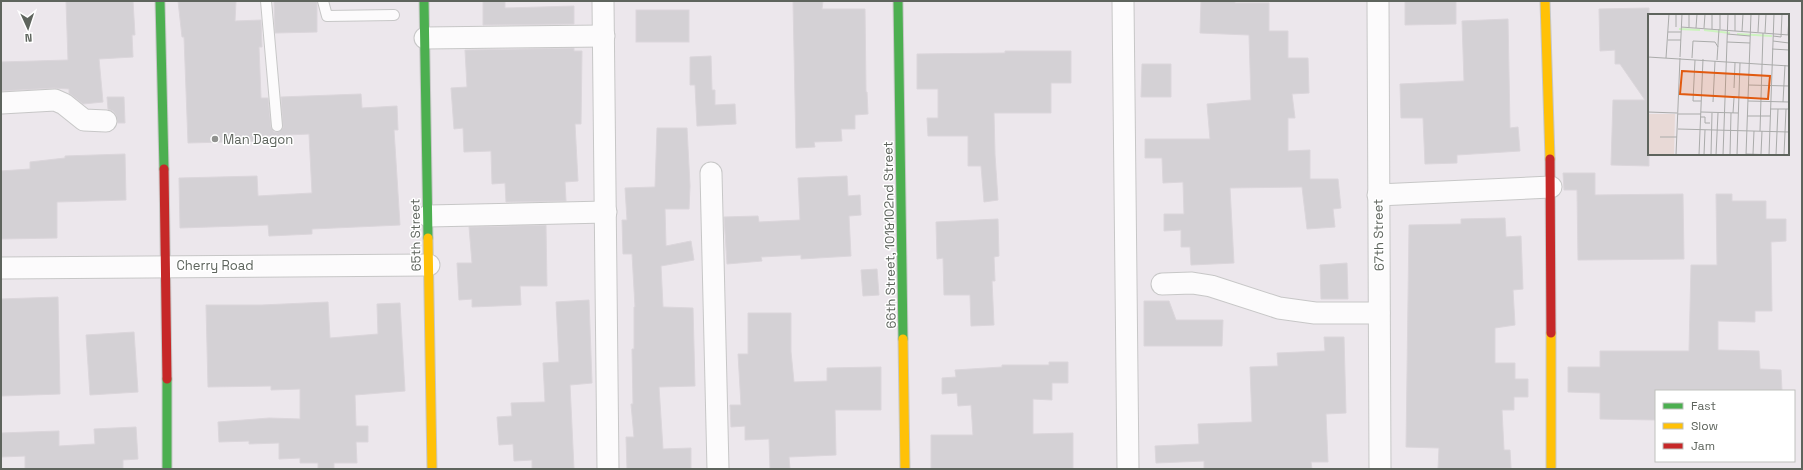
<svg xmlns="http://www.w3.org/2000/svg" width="1803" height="470" viewBox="0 0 1803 470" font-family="'Space Grotesk',sans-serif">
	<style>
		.building { fill: #d4d1d5; stroke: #dbd6db }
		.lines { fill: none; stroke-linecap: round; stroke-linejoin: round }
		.lane-casing { stroke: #c7c7c7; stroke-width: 12 }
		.street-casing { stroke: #c7c7c7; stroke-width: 23 }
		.fast-casing { stroke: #c6c7c6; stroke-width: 11 }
		.slow-casing { stroke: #c6c7c6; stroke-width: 11 }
		.jam-casing { stroke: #c6c7c6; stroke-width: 11 }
		.lane { stroke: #fcfbfc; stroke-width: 10 }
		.street { stroke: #fcfbfc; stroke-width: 21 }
		.fast { stroke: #4caf50; stroke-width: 9 }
		.slow { stroke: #ffc107; stroke-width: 9 }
		.jam { stroke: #c62828; stroke-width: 9 }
		.poi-dot { fill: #90928f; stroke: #fff; stroke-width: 1.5 }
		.labels { text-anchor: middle; stroke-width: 3; stroke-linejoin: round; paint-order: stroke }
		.poi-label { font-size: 13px; fill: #5e645d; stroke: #fff; text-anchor: start }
		.street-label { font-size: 13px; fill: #5e645d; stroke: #fff }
		.inset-river { fill: none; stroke: #cdf3bf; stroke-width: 2 }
		.inset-road { fill: none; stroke: #aaabaa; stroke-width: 1 }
		.view { fill: #e15a10; fill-opacity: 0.15; stroke: #e15a10; stroke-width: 2 }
		.inset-edge { fill: none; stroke: #5e645d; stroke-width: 2 }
	</style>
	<rect width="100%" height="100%" fill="#ece7ec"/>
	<g class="building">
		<polygon points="66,1 133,1 135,35 132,35 133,57 99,59 103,102 83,104 69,93 69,89 54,88 1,91 1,62 68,60"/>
		<polygon points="178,1 236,1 235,21 261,20 262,47 259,47 261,98 268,98 271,127 274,132 278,132 283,128 281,97 361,94 362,108 397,106 398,130 394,130 400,225 312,229 312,234 269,236 268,225 180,228 179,178 257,176 258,196 312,193 309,134 262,136 263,141 188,143 184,37 182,37"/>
		<polygon points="274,1 317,1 317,32 275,33"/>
		<polygon points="483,1 505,1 505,8 574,6 574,24 483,25"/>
		<polygon points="793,1 823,1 822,9 865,9 866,92 867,92 868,114 855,115 855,129 841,129 842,141 814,142 815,147 796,148"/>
		<polygon points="1201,1 1235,1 1235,3 1269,3 1269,31 1288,31 1288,58 1308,58 1309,93 1292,94 1295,118 1288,118 1288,151 1310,150 1310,179 1338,179 1341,208 1333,209 1335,227 1307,229 1302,187 1230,188 1234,263 1191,265 1190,247 1181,247 1181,230 1164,231 1164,214 1184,214 1183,182 1163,183 1162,158 1145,158 1145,139 1210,139 1207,104 1251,100 1249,35 1200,33"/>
		<polygon points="1405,1 1456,1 1456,24 1405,25"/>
		<polygon points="1649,8 1649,166 1611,165 1613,100 1645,100 1620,64 1615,64 1615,50 1600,51 1599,9"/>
		<rect x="636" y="10" width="53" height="32"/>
		<polygon points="1508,19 1510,128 1518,127 1520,151 1457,155 1457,163 1425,164 1423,118 1401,118 1400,84 1464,81 1462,21"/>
		<polygon points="574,48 574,51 582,51 581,124 575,124 578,181 565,182 566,201 506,202 505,183 492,184 491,151 464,152 463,128 454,129 451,88 467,87 465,50"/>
		<polygon points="1005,51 1071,51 1071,83 1051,83 1051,113 994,113 995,155 998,200 984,202 981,166 968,166 968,136 928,136 927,118 938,118 938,89 917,89 917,54 1005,53"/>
		<polygon points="711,56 712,90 715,90 715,105 735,104 736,124 697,126 695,85 690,85 690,57"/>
		<polygon points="1142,64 1171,64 1171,97 1141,97"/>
		<polygon points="107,97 124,97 125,123 118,123 116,115 113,111 108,109"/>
		<polygon points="657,128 687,128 690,186 689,209 665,209 666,246 691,241 694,260 661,266 663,307 693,308 695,386 659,387 663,449 691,448 691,469 627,469 626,437 634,437 631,404 633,404 632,349 634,349 634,307 635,307 632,254 623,254 622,220 627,220 625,188 655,187"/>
		<polygon points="125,154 126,200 57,202 57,238 1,239 1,171 30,169 30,162 65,158 65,156"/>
		<polygon points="1563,173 1595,173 1595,195 1683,194 1684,259 1578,260 1577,190 1564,190"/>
		<polygon points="847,176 848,196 860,195 861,215 849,216 851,256 801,259 801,255 761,257 762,261 727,264 724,217 758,216 759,222 800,220 798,178"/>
		<polygon points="1716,194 1732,194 1732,201 1766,201 1766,219 1786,219 1786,241 1771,242 1772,311 1755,311 1755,322 1718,321 1718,350 1759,351 1760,369 1781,370 1782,391 1656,391 1656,420 1600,419 1600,393 1568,392 1568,367 1600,367 1600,351 1689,351 1691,265 1717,265"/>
		<polygon points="1505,218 1506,237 1521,236 1523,289 1513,290 1515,325 1495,328 1495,363 1515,363 1515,379 1528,379 1528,397 1514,397 1514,410 1502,410 1504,450 1510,450 1511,468 1438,469 1439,448 1406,447 1409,225 1461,224 1461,219"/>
		<polygon points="998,219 999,256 994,257 995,281 992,281 994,325 971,326 970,295 944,295 943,258 937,259 936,222"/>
		<polygon points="546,225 547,286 520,286 521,305 472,307 472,299 459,300 457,263 472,263 469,227"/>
		<polygon points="1347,263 1348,299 1321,299 1320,265"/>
		<polygon points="877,269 879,295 863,296 861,270"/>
		<polygon points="58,297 60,394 1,396 1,299"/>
		<polygon points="589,300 592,383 570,385 574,469 532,469 532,460 514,461 513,444 499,445 497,417 512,416 511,403 545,402 543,363 559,362 556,302"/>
		<polygon points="1144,301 1169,301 1176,320 1223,320 1222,346 1144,346"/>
		<polygon points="328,302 330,338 378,334 377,304 400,303 405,391 355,395 356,426 368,426 368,442 356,442 357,463 334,463 334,469 318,469 318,463 300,463 300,458 279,459 279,443 249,444 249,441 219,442 218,422 269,418 300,419 300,389 271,390 271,386 208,387 206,305 262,305"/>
		<polygon points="748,313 791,313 791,352 794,382 827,381 827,368 881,367 881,410 835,410 836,455 789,457 790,469 770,469 769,439 745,440 745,426 731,427 730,405 741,405 738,354 748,354"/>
		<polygon points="134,332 138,392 90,395 86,335"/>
		<polygon points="1324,337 1344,337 1346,413 1326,414 1328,462 1311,462 1312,469 1204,469 1204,461 1156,463 1155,446 1199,444 1198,424 1252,422 1250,367 1278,366 1277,353 1325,351"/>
		<polygon points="1049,362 1068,362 1068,383 1052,383 1052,400 1033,399 1033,434 1073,433 1073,469 931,469 931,435 973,435 971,405 958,406 957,393 942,394 942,378 956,377 955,370 1002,367 1002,365 1049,365"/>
		<polygon points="136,427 138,459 123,460 123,469 25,469 25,456 1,457 1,433 59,431 59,446 95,444 94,429"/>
	</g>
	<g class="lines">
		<defs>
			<g id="lane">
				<polyline points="266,1 277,126"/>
				<polyline points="323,1 327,16 394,15"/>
			</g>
			<g id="street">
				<polyline points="603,1 608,469"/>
				<polyline points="1123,1 1128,469"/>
				<polyline points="1378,1 1380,469"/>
				<polyline points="425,38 604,36"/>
				<polyline points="1,103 55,100 64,104 84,120 106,121"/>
				<polyline points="711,173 718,469"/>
				<polyline points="1378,195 1551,187"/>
				<polyline points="428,216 606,212"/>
				<polyline points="1,268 429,265"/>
				<polyline points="1162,284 1192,283 1211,286 1279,308 1315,313 1379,313"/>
			</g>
			<g id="fast">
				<polyline points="160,1 164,169"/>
				<polyline points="424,1 428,238"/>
				<polyline points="898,1 903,339"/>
				<polyline points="167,379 167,469"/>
			</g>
			<g id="slow">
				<polyline points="1545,1 1550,159"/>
				<polyline points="428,238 432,469"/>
				<polyline points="1551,333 1551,469"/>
				<polyline points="903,339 905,469"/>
			</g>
			<g id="jam">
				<polyline points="1550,159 1551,333"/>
				<polyline points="164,169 167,379"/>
			</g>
		</defs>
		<use href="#lane" class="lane-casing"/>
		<use href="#street" class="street-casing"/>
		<use href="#fast" class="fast-casing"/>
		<use href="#slow" class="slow-casing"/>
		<use href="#jam" class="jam-casing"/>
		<use href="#lane" class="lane"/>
		<use href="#street" class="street"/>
		<use href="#fast" class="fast"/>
		<use href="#slow" class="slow"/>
		<use href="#jam" class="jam"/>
	</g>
	<circle class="poi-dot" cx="215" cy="139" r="4"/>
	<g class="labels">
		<g class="poi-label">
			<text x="223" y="144">Man Dagon</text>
		</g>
		<g class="street-label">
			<text transform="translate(415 235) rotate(-91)" y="5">65th Street</text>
			<text transform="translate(889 235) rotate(-91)" y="5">66th Street, 101&amp;102nd Street</text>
			<text transform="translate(1378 235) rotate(-91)" y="5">67th Street</text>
			<text x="215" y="270">Cherry Road</text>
		</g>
	</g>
	<g transform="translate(1648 14)">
		<rect width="141" height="141" fill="#ece7ec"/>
		<path d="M0,100H27L26,141H0Z" fill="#e8d9d6"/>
		<path class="inset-river" d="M31,15L52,16M56,16L82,19M89,20L124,22"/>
		<path class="inset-road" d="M28,13V0M33,13L141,21M41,13V0M48,14L49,0M56,14L57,0M64,15V0M72,15V0M87,17V0M20,18H33M94,18L95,0M110,18L111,0M117,19L118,0M79,20L102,22M140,21L141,2M125,22L133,23L134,0M20,26H33M125,27L141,29M79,28L102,29M124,35L141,36M0,43L141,52M32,43L34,0M18,44L21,0M44,44L45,27L67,28L70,33M47,46L45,87H53M69,46L71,15M100,71L141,72M86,74L87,49M100,87L141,88M65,88L67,47M135,88L137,51M122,95H141M0,98L29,99M53,98L90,99M85,99L86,84M30,100H53M99,102H122M52,103H57V109H62M30,115L141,118M112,117L115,19M12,123H29M98,140L129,141M105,140L106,117M113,140L114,117M28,141L32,44M51,141L55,45M56,141L57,116M63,141L64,99M68,141L70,99M75,141L80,0M82,141L83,99M89,141L92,49M98,141L103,0M121,141L126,0M128,141L130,95M136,141L138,95"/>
		<path class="view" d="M34,57L122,62L120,85L32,80Z"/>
		<rect width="141" height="141" class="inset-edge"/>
	</g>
	<rect width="1803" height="470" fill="none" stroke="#5e645d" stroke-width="4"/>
	<rect x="1655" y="390" width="140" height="72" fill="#ffffff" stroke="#bfc1be"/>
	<rect x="1663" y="403" width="20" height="6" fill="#4caf50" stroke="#bfc1be"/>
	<text x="1691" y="410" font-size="12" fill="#5e645d">Fast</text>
	<rect x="1663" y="423" width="20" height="6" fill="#ffc107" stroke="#bfc1be"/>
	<text x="1691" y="430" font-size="12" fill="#5e645d">Slow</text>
	<rect x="1663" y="443" width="20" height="6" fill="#c62828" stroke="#bfc1be"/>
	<text x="1691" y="450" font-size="12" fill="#5e645d">Jam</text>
	<g transform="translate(28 28) rotate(177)" stroke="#ffffff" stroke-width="3" paint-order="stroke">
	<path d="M0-3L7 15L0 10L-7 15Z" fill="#5e645d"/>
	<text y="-6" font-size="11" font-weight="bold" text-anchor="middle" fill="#5e645d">N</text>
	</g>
</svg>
